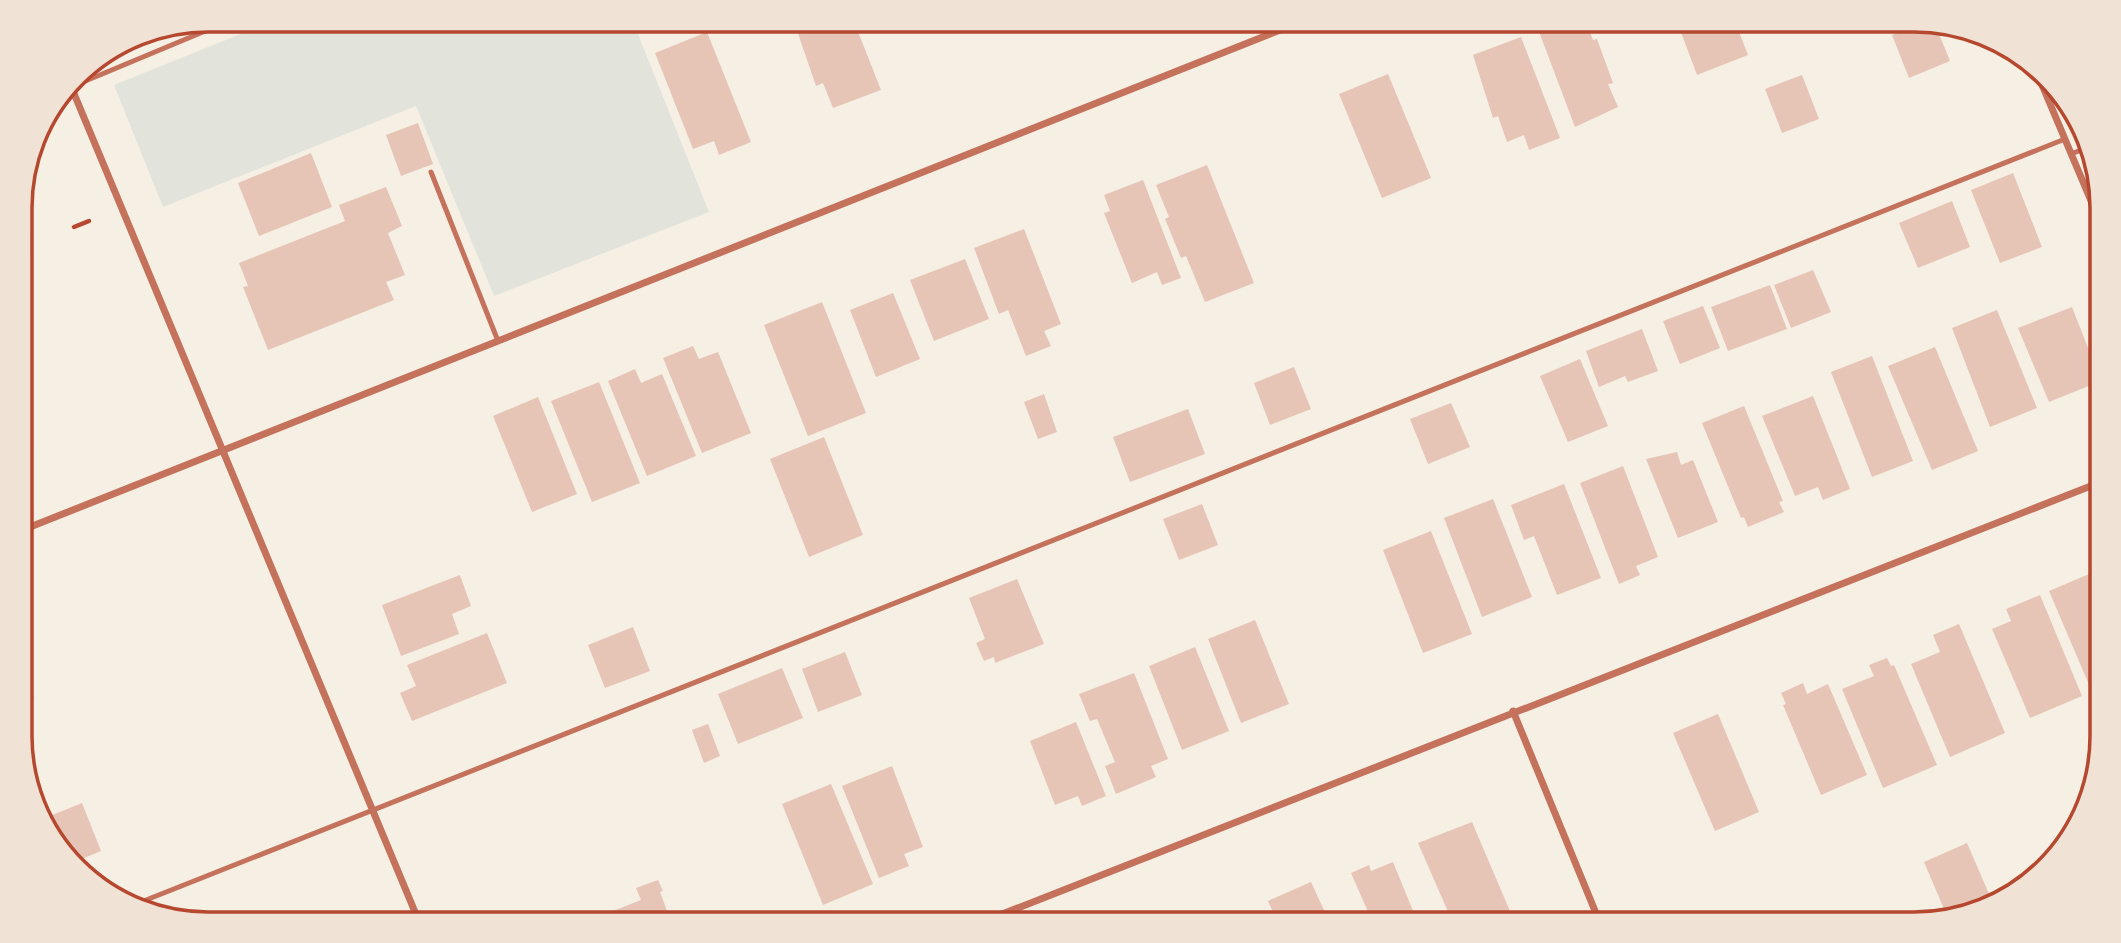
<svg xmlns="http://www.w3.org/2000/svg" width="2121" height="943" viewBox="0 0 2121 943" font-family="'Alegreya Sans',sans-serif">
	<style>
		.green { fill: #e2e4dc }
		.building { fill: #e6c5b7 }
		.lines { fill: none; stroke-linecap: round; stroke-linejoin: round }
		.path { stroke: #b5482f; stroke-width: 4.5 }
		.service { stroke: #c5725c; stroke-width: 5 }
		.minor { stroke: #c5725c; stroke-width: 7 }
		.rim { fill: none; stroke: #b5482f; stroke-width: 3.5 }
	</style>
	<rect width="100%" height="100%" fill="#f6efe4"/>
	<polygon class="green" points="278,19 632,19 709,212 494,296 416,106 163,207 114,85"/>
	<g class="building">
		<polygon points="793,19 853,19 881,90 833,108 823,83 816,86"/>
		<polygon points="1565,19 1585,19 1593,40 1597,39 1613,83 1608,84 1618,107 1575,127 1538,29"/>
		<polygon points="1676,19 1734,19 1748,55 1697,75"/>
		<polygon points="1926,22 1935,24 1950,61 1909,78 1892,35"/>
		<polygon points="707,32 751,142 719,155 714,141 693,149 655,53"/>
		<polygon points="1521,37 1560,138 1529,150 1524,135 1507,142 1498,116 1493,118 1473,55"/>
		<polygon points="1388,74 1431,178 1382,198 1339,94"/>
		<polygon points="1802,75 1819,119 1782,133 1765,89"/>
		<polygon points="418,123 433,164 401,176 386,135"/>
		<polygon points="311,153 332,207 259,236 238,183"/>
		<polygon points="1207,165 1254,283 1205,302 1186,256 1181,258 1165,219 1169,217 1156,185"/>
		<polygon points="2013,173 2042,247 2000,263 1971,190"/>
		<polygon points="1143,180 1181,278 1162,285 1157,272 1132,283 1104,213 1110,211 1104,195"/>
		<polygon points="386,187 402,226 388,233 405,275 386,282 394,300 268,350 243,287 248,286 239,263 345,221 339,205"/>
		<polygon points="1952,201 1970,247 1918,268 1899,223"/>
		<polygon points="1024,229 1061,324 1044,331 1051,346 1026,356 1008,310 999,314 974,248"/>
		<polygon points="965,259 989,319 934,341 910,280"/>
		<polygon points="1813,270 1831,312 1791,328 1774,285"/>
		<polygon points="1770,285 1787,329 1728,351 1711,307"/>
		<polygon points="893,293 920,359 876,377 850,310"/>
		<polygon points="822,302 866,413 808,436 764,325"/>
		<polygon points="1703,306 1720,348 1680,364 1663,321"/>
		<polygon points="2072,307 2101,381 2049,402 2018,328"/>
		<polygon points="1997,310 2037,408 1990,427 1952,328"/>
		<polygon points="1642,329 1658,371 1628,382 1625,376 1599,387 1586,351"/>
		<polygon points="693,346 699,359 718,352 751,433 702,453 663,358"/>
		<polygon points="1935,347 1978,451 1932,470 1888,366"/>
		<polygon points="1872,356 1913,461 1872,477 1831,372"/>
		<polygon points="1580,359 1608,426 1568,442 1540,376"/>
		<polygon points="1294,367 1311,409 1270,425 1254,383"/>
		<polygon points="635,369 641,383 662,374 696,456 647,476 608,381"/>
		<polygon points="599,382 640,483 592,502 551,401"/>
		<polygon points="1044,394 1057,432 1038,439 1024,402"/>
		<polygon points="1813,396 1850,489 1823,500 1818,487 1795,496 1762,416"/>
		<polygon points="538,397 577,494 532,512 493,416"/>
		<polygon points="1451,403 1470,447 1428,464 1410,419"/>
		<polygon points="1744,406 1783,501 1779,502 1784,512 1748,527 1744,517 1741,518 1702,423"/>
		<polygon points="1188,409 1205,454 1130,482 1113,437"/>
		<polygon points="824,437 863,535 809,557 770,459"/>
		<polygon points="1677,452 1681,465 1693,460 1718,522 1678,538 1646,459"/>
		<polygon points="1623,466 1658,557 1636,566 1640,575 1619,584 1580,483"/>
		<polygon points="1564,484 1601,578 1557,595 1534,536 1524,540 1511,505"/>
		<polygon points="1493,499 1532,597 1482,617 1444,518"/>
		<polygon points="1202,504 1218,545 1179,560 1163,519"/>
		<polygon points="1431,531 1472,634 1423,653 1383,550"/>
		<polygon points="2101,569 2102,682 2090,687 2049,591"/>
		<polygon points="460,575 471,606 452,614 459,634 401,656 382,605"/>
		<polygon points="1017,579 1044,644 995,663 994,657 984,661 976,643 985,639 969,598"/>
		<polygon points="2040,595 2082,696 2030,718 1992,629 2011,621 2006,609"/>
		<polygon points="1255,620 1289,704 1241,723 1208,639"/>
		<polygon points="1959,624 2005,733 1950,757 1911,664 1940,652 1933,635"/>
		<polygon points="633,627 650,671 605,688 588,645"/>
		<polygon points="487,633 507,683 412,721 400,693 416,686 407,665"/>
		<polygon points="1195,647 1229,731 1182,750 1149,666"/>
		<polygon points="845,652 862,695 818,712 802,669"/>
		<polygon points="1887,658 1891,666 1894,665 1937,765 1883,788 1842,689 1874,676 1869,665"/>
		<polygon points="21,666 34,698 21,704"/>
		<polygon points="782,668 803,718 738,744 718,694"/>
		<polygon points="1134,673 1168,759 1151,766 1156,777 1116,794 1105,766 1115,762 1097,719 1090,721 1079,694"/>
		<polygon points="1803,683 1807,694 1828,684 1867,775 1821,795 1783,705 1786,704 1781,693"/>
		<polygon points="1718,714 1759,812 1715,831 1673,733"/>
		<polygon points="1076,722 1106,796 1082,806 1078,796 1055,805 1030,741"/>
		<polygon points="708,724 720,756 704,763 692,730"/>
		<polygon points="892,766 923,847 904,854 909,866 879,878 842,786"/>
		<polygon points="831,784 873,884 823,905 782,804"/>
		<polygon points="82,803 101,851 74,862 58,850 45,818"/>
		<polygon points="1472,822 1515,923 1453,923 1418,843"/>
		<polygon points="1967,843 1992,901 1947,916 1924,862"/>
		<polygon points="1393,862 1418,923 1373,923 1351,873 1369,865 1371,871"/>
		<polygon points="658,880 663,891 660,892 672,924 580,924 641,900 636,888"/>
		<polygon points="1311,882 1330,923 1278,924 1268,901"/>
	</g>
	<g class="lines">
		<polyline class="path" points="74,227 89,221"/>
		<g class="service">
			<polyline points="71,87 234,19"/>
			<polyline points="2071,154 2086,148"/>
			<polyline points="431,172 498,341"/>
			<polyline points="131,906 2065,139"/>
		</g>
		<g class="minor">
			<polyline points="2037,73 2100,222"/>
			<polyline points="70,84 420,924"/>
			<polyline points="20,531 1308,19"/>
			<polyline points="1513,711 1600,923"/>
			<polyline points="977,924 2101,482"/>
		</g>
	</g>
	<path d="M0 0H2121V943H0ZM208 32H1914A176 176 0 0 1 2090 208V736A176 176 0 0 1 1914 912H208A176 176 0 0 1 32 736V208A176 176 0 0 1 208 32Z" fill="#f1e2d6" fill-rule="evenodd"/>
	<path class="rim" d="M208 32H1914A176 176 0 0 1 2090 208V736A176 176 0 0 1 1914 912H208A176 176 0 0 1 32 736V208A176 176 0 0 1 208 32Z"/>
</svg>
